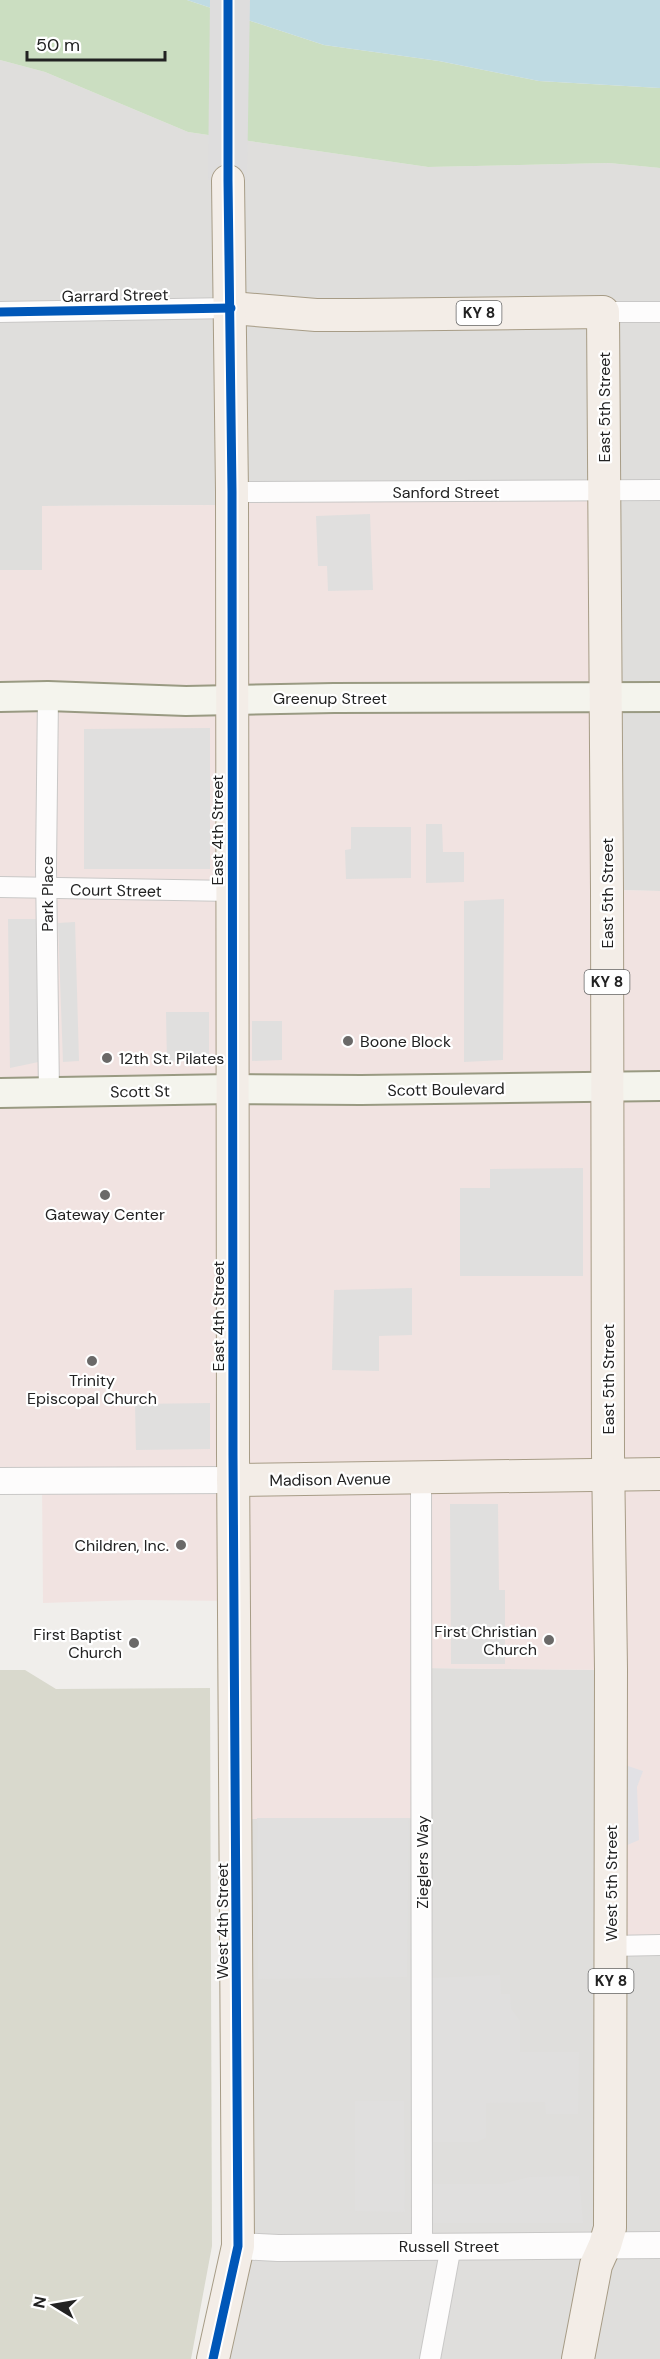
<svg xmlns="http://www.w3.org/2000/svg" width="660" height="2359" viewBox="0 0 660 2359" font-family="'DM Sans',sans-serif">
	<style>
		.residential { fill: #dfdedc }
		.commercial { fill: #f1e3e1 }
		.construction { fill: #d9d9cd }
		.forest { fill: #cbdec1 }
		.parking { fill: #e0dfde }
		.plaza { fill: #e2e1e5 }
		.water { fill: #bfdbe3 }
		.pier { fill: #dedddd }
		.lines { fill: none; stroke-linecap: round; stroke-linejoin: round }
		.minor-casing { stroke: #c9c8c7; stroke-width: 22 }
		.tertiary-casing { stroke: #c9c8c7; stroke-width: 28 }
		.secondary-casing { stroke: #999a82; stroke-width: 32 }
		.primary-casing { stroke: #a79c86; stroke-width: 34 }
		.minor { stroke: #fdfcfc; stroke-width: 20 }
		.tertiary { stroke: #fdfcfc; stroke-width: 26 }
		.secondary { stroke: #f4f4ed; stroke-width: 28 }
		.primary { stroke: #f3ede7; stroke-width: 32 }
		.cycleway-casing { stroke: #fff; stroke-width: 13 }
		.cycleway { stroke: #0057b8; stroke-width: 9 }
		.poi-dot { fill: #6a6968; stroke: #fff; stroke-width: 2 }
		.labels { text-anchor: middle; stroke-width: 4.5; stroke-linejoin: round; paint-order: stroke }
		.shield { fill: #fff; stroke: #646464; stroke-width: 1.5 }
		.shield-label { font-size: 15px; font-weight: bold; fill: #222 }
		.street-label { font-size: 16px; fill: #222; stroke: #fff }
		.poi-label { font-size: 16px; fill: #222; stroke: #fff; text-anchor: end }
	</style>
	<rect width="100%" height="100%" fill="#f0eeeb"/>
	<g class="residential">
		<polygon points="0,60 45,72 188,132 428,167 609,163 660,168 660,891 607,890 216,505 43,506 42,570 0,570"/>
		<polygon points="423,1668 611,1670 660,1945 660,2359 213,2359 238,2246 236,1819 422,1818"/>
	</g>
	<polygon class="commercial" points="604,491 608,890 660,891 660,1945 611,1946 611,1670 423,1668 422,1818 236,1819 235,1601 137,1600 43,1603 42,1480 0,1481 0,570 42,570 42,506 215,505 232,492"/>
	<polygon class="construction" points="0,1670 25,1670 56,1689 210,1688 212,2246 191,2359 0,2359"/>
	<polygon class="forest" points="0,0 187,0 324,45 439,61 539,81 660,88 660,168 609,163 428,167 188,132 45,72 0,60"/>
	<g class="parking">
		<polygon points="370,514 373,590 328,591 327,566 318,566 316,516"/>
		<polygon points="210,728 210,869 84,869 84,729"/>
		<polygon points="426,824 442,824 443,852 464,852 464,882 426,883"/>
		<polygon points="351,827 411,827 411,878 346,879 345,850 351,849"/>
		<polygon points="504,899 503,1060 464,1062 464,901"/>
		<polygon points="8,919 47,919 48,1060 10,1068"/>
		<polygon points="75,922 79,1061 63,1062 58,923"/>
		<polygon points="166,1012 209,1012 209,1060 167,1062"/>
		<polygon points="252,1021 282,1021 282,1060 252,1061"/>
		<polygon points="583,1168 583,1276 460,1276 460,1188 490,1188 490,1169"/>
		<polygon points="412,1288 412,1335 379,1336 379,1371 332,1370 334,1290"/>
		<polygon points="210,1403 210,1449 136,1450 135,1404"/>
		<polygon points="450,1504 498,1504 499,1590 505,1590 505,1664 451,1664"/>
		<polygon points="257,1818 409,1818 407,1977 258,1979"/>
		<polygon points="500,1975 501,1994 510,1994 511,2009 520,2021 520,2052 579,2052 578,2114 546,2114 545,2102 486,2103 486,2138 477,2142 427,2142 432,1978"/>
		<polygon points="355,2101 404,2101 405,2212 355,2211"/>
		<polygon points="579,2176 583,2223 432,2223 427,2184 502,2184 530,2177"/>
	</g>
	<polygon class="plaza" points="625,1765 643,1771 637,1787 639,1840 625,1846"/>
	<polygon class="water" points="187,0 660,0 660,88 539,81 439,61 324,45"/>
	<polygon class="pier" points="210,0 250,0 247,181 208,180"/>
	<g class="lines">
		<defs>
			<g id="minor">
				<polyline points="0,312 231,308"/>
				<polyline points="603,312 660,312"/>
				<polyline points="232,492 660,490"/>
				<polyline points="48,696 46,868 49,1093"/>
				<polyline points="0,887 232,891"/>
				<polyline points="421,1478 422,2246"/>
				<polyline points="611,1946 660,1945"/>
				<polyline points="430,2359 451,2246"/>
			</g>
			<g id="tertiary">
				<polyline points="0,1481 233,1480"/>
				<polyline points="238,2246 278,2248 660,2245"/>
			</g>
			<g id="secondary">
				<polyline points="0,697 48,696 186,701 334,698 660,697"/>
				<polyline points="0,1093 231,1089 361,1090 660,1086"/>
			</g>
			<g id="primary">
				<polyline points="231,308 316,315 356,315 603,312 607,890 608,1454 611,1669 610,2228 605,2245 596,2265 578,2359"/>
				<polyline points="233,1480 660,1474"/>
				<polyline points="213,2359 238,2246 233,1455 232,492 228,181"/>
			</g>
		</defs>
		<use href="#minor" class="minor-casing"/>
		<use href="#tertiary" class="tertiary-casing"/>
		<use href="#secondary" class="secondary-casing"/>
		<use href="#primary" class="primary-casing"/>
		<use href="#minor" class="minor"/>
		<use href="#tertiary" class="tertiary"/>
		<use href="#secondary" class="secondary"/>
		<use href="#primary" class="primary"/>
		<defs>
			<g id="cycleway">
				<polyline points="0,312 231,308"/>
				<polyline points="213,2359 238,2246 233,1455 232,492 228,181 228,0"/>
			</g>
		</defs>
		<use href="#cycleway" class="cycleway-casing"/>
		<use href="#cycleway" class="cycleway"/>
	</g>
	<g class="poi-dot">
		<circle cx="348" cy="1041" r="6"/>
		<circle cx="107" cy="1058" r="6"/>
		<circle cx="105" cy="1195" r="6"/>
		<circle cx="92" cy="1361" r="6"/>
		<circle cx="181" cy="1545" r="6"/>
		<circle cx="549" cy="1640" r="6"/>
		<circle cx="134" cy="1643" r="6"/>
	</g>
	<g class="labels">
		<g class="shield">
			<rect x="456.5" y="301" width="45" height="24" rx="4.5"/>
			<rect x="584.5" y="970" width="45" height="24" rx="4.5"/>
			<rect x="588.5" y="1969" width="45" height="24" rx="4.5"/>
		</g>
		<g class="shield-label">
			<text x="479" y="318">KY 8</text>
			<text x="607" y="987">KY 8</text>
			<text x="611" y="1986">KY 8</text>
		</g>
		<g class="street-label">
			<text transform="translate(115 295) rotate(-1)" y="6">Garrard Street</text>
			<text transform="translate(604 407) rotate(-90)" y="6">East 5th Street</text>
			<text x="446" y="498">Sanford Street</text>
			<text x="330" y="704">Greenup Street</text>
			<text transform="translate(217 830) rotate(-90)" y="6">East 4th Street</text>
			<text transform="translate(116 890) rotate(1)" y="6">Court Street</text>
			<text transform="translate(607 893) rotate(-90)" y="6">East 5th Street</text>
			<text transform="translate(47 894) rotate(-90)" y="6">Park Place</text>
			<text transform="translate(446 1089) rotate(-1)" y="6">Scott Boulevard</text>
			<text transform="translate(140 1091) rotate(-1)" y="6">Scott St</text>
			<text transform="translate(218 1316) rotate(-90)" y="6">East 4th Street</text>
			<text transform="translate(608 1379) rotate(-90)" y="6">East 5th Street</text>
			<text transform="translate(330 1479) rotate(-1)" y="6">Madison Avenue</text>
			<text transform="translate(422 1862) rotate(-90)" y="6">Zieglers Way</text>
			<text transform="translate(611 1883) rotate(-90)" y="6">West 5th Street</text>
			<text transform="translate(222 1921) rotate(-90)" y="6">West 4th Street</text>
			<text x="449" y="2252">Russell Street</text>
		</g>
		<g class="poi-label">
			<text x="360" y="1047" text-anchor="start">Boone Block</text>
			<text x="119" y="1064" text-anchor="start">12th St. Pilates</text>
			<text x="105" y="1220" text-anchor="middle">Gateway Center</text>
			<text x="92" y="1386" text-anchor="middle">Trinity<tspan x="92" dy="18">Episcopal Church</tspan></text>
			<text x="169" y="1551">Children, Inc.</text>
			<text x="537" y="1637">First Christian<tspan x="537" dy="18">Church</tspan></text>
			<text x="122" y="1640">First Baptist<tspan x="122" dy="18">Church</tspan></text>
		</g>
	</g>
	<g transform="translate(54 2305) rotate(281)" stroke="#ffffff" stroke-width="4.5" paint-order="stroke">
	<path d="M0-4.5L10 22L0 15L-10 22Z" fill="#222222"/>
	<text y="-9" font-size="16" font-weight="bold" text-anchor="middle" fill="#222222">N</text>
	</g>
	<path d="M27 51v9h138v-9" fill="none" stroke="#222222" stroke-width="3"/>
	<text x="36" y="51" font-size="18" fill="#222222" stroke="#ffffff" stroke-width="4.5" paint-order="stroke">50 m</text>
</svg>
